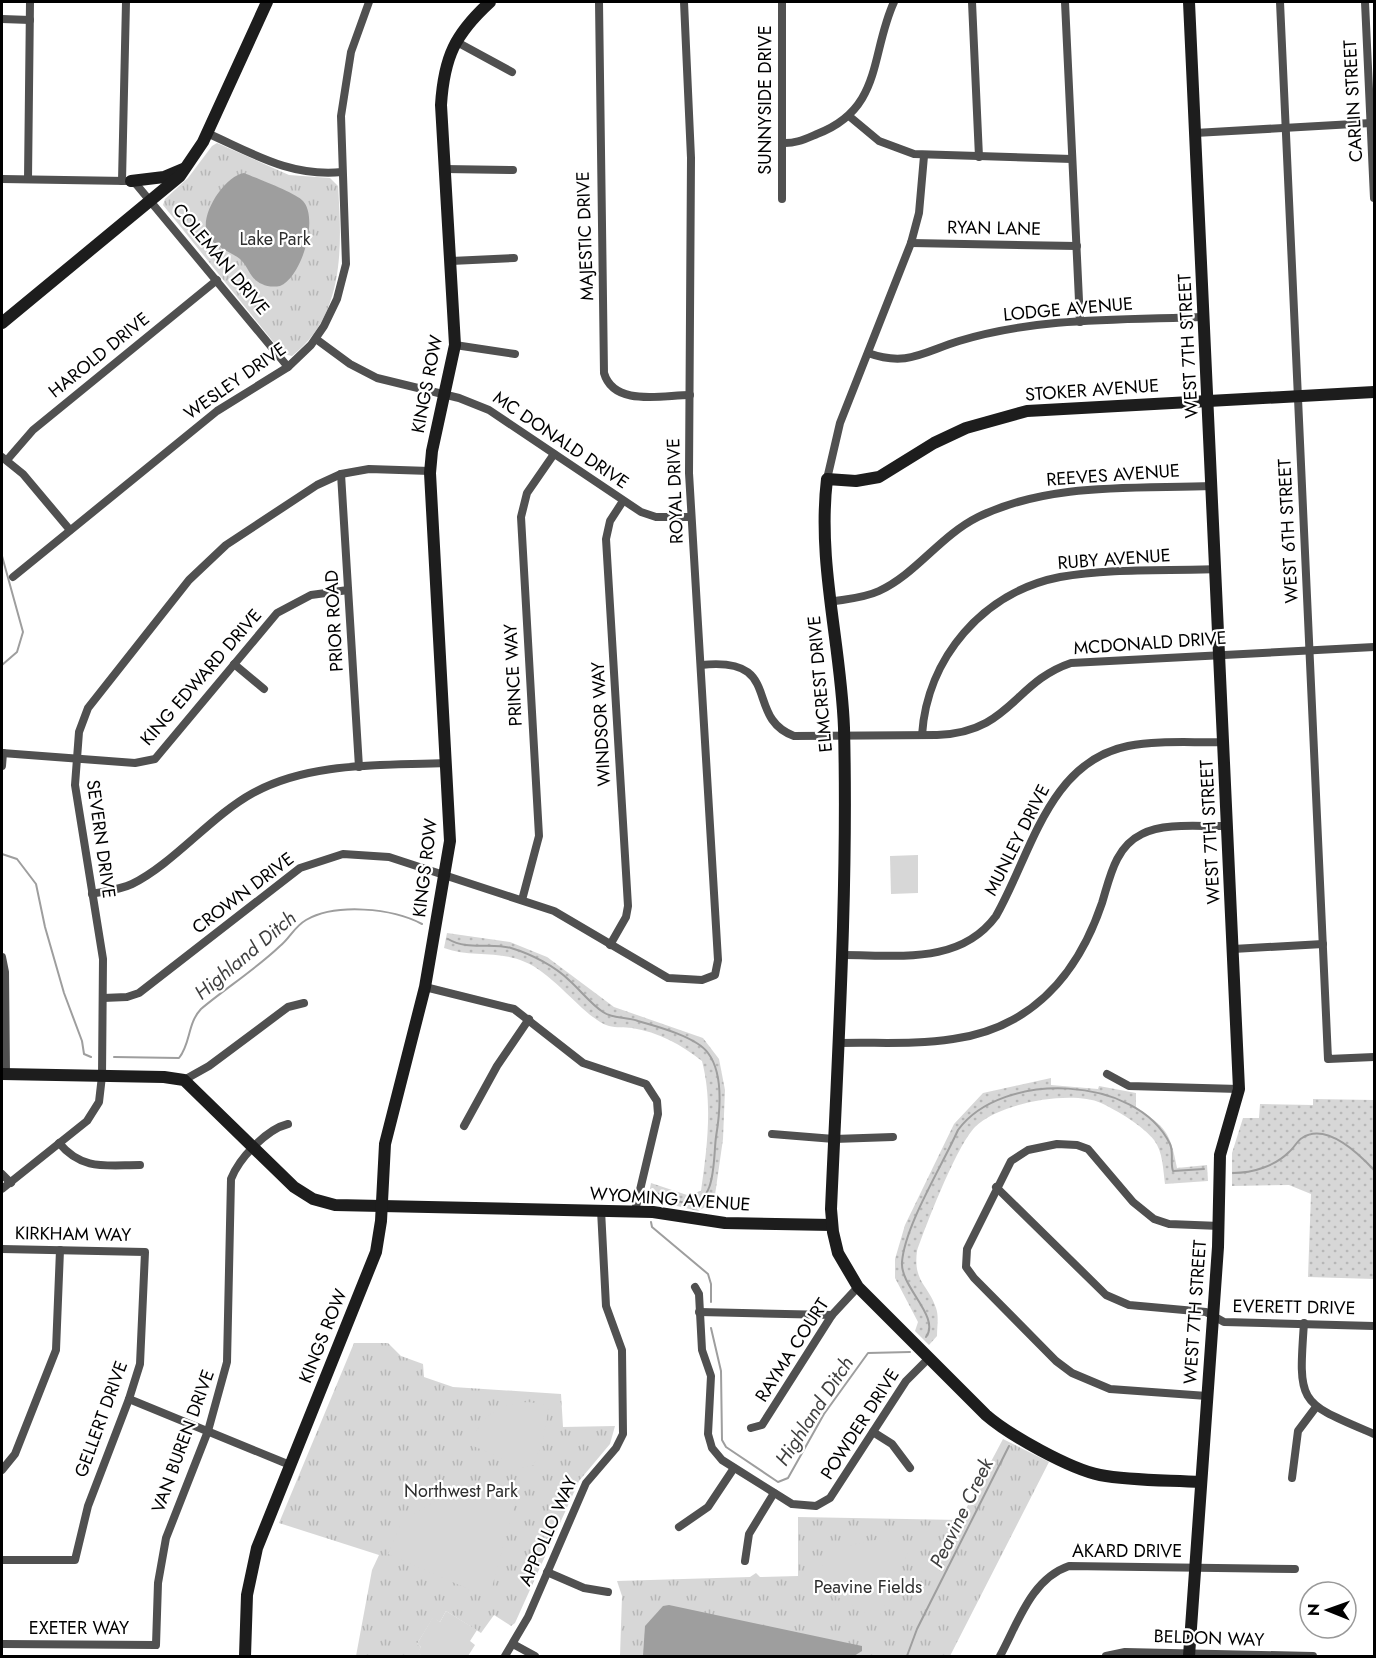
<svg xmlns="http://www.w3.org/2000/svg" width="1376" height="1658" viewBox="0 0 1376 1658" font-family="Jost,sans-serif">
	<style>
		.grass { fill: url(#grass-dots) }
		.park { fill: url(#park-tufts) }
		.pitch { fill: #d7d7d7 }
		.water { fill: #9e9e9e }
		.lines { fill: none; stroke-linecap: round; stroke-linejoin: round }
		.stream { stroke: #9e9e9e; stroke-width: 2 }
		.street { stroke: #505050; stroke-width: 8 }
		.secondary { stroke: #1d1d1d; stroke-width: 12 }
		.labels { text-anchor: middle; stroke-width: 4.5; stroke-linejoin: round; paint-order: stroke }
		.street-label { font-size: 18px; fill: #000; stroke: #fff }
		.park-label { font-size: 18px; fill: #2e2e2e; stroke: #fff }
		.water-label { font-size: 20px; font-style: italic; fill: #3f3f3f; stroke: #fff }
	</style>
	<defs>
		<pattern id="grass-dots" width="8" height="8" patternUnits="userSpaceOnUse" patternTransform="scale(1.5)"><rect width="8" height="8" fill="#d7d7d7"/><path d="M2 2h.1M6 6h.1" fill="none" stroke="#b7b7b7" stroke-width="1.8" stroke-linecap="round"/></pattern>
		<pattern id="park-tufts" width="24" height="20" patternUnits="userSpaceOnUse" patternTransform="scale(1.5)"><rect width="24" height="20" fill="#d7d7d7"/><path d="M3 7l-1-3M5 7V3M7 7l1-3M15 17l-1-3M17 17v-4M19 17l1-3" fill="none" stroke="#b7b7b7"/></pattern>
	</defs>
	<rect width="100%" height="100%" fill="#fff"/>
	<g class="grass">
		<path d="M447,933L510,942L547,957L614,1007L703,1038L719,1059L725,1090L723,1139L714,1202L698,1211L648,1199L651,1183L687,1195L701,1191C707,1149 713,1103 702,1061C682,1045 658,1032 632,1028C625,1027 616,1028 609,1026C585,1019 555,974 525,962C499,950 471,958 444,948Z"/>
		<path d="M1051,1078V1085L1098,1089L1099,1086L1136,1093V1107C1166,1128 1170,1131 1177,1168L1207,1165L1208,1181L1165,1184C1163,1169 1163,1152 1154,1140C1143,1126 1118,1111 1101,1103C1071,1090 999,1103 975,1127C956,1147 927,1223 917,1251C913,1282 928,1284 936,1308C939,1316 937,1327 937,1336L929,1345L915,1331L918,1322L895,1278V1259L905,1225L954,1124L983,1093Z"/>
		<polygon points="1313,1099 1374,1100 1374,1279 1308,1277 1311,1194 1289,1185 1232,1186 1232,1153 1243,1118 1259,1118 1260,1104 1313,1105"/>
	</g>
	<g class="park">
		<path d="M217,143L289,175L330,178L338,186C342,246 345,315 292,356L283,354L163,205L165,199L188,178L212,146Z"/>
		<polygon points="354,1343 388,1343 401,1356 423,1364 424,1377 453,1387 561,1394 563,1427 615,1426 610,1444 579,1481 515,1623 511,1626 494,1615 481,1633 446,1611 440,1622 433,1618 417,1644 421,1647 418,1653 423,1656 356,1656 372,1570 379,1555 279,1523"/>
		<polygon points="1003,1439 1049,1462 950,1656 620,1656 622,1596 617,1581 750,1577 756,1573 760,1577 798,1576 798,1517 960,1520"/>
	</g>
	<g class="pitch">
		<polygon points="918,855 918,893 891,894 890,856"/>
		<path d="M528,1402L549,1405L543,1439L534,1465L524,1468L471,1445C480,1416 498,1404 528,1402Z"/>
		<polygon points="487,1489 517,1496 489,1598 388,1554 400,1526 410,1516 451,1492"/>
		<path d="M876,1540L892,1542L909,1550L880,1615L872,1617L812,1582C825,1555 847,1543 876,1540Z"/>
		<polygon points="446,1611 477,1630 470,1641 475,1645 468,1656 423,1656 417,1653 421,1647 417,1644 433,1617 440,1622"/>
	</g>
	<g class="water">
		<path d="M244,173C256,178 296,193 303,201C319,218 302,277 280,286C275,287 267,287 262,284C250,279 249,268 241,260C231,251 213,247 208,235C198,217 224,176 244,173Z"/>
		<polygon points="669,1605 862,1646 862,1651 854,1656 643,1656 645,1626 663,1606"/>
	</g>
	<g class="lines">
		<g class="stream">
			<polyline points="2,556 23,632 17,652 2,665"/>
			<polyline points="2,854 17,859 36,884 45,927 64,993 82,1041 84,1054 91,1057"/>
			<path d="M448,939C468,951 490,942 511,948C531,954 555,966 570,981C581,991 591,1004 603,1012C613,1019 627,1017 638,1021C656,1026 697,1037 708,1053C724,1074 720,1113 716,1137C713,1158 717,1207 686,1203C675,1202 667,1192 656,1194L653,1201"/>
			<path d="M114,1057L179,1058C191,1043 187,1024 201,1009C226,988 256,969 280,946C290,938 294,927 306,920C336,903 392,908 422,924"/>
			<path d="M1233,1173C1253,1173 1275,1166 1289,1152C1294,1148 1297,1141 1302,1138C1326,1122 1359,1154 1374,1170"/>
			<polyline points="651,1222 652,1227 708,1274 711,1284 711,1302"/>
			<polyline points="711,1328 721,1371 722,1440 726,1447 778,1482 788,1478 824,1414 868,1353 910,1352"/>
			<path d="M926,1337C941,1317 900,1287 902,1262C905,1225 942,1166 958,1130C1002,1070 1137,1075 1170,1144C1174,1153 1170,1163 1173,1171L1204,1169"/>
			<polyline points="907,1656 917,1629 1009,1446"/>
		</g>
		<g class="street">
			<path d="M599,2L604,373C614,407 662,395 690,395"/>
			<polyline points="972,2 979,157"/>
			<polyline points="1065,2 1080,322"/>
			<polyline points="1280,2 1328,1059 1374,1057"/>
			<polyline points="1365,2 1374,198"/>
			<polyline points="2,19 30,20"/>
			<polyline points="455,41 512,72"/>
			<polyline points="849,116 879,141 914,154 1072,159"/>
			<path d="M207,133C254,154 290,177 342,172"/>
			<polyline points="1195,133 1371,123"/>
			<path d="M782,143C795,144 805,139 817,134C883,109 870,54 894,2"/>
			<polyline points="444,169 513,170"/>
			<polyline points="2,179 127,181 136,184 288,367"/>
			<polyline points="28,179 30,2"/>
			<polyline points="122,181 126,2"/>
			<polyline points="782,199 782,2"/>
			<polyline points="911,243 1077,246"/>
			<polyline points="451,261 514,258"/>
			<polyline points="316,339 350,364 377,378 459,398 489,410 641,512 656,517 691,517"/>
			<polyline points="455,345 515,354"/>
			<path d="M868,353C907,367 923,352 959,341C1038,317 1122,320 1204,317"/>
			<polyline points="2,457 23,474 70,530"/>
			<polyline points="7,460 33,430 217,280"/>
			<polyline points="341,474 359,767"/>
			<polyline points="827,479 840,423 911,243 919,213 924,156"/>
			<polyline points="13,577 217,411 288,367 311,345 324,326 337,299 346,264 341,116 351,52 369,2"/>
			<path d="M830,602C847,599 864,598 879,591C916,574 940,536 978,517C1050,482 1134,489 1212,486"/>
			<polyline points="234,664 264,689"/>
			<path d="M701,665C785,656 743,717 794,736L937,735C1010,733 1014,682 1071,663L1374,647"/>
			<path d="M922,735C927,658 983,592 1060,577C1110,568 1165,571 1216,569"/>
			<polyline points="2,753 135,763 155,759 277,613 311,595 348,590"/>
			<polyline points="2,766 3,753"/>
			<path d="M92,894C105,891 119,890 132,884C173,864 211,816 253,793C311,761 383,766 447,763"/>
			<polyline points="522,900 539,836 521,517 527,493 554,454"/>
			<polyline points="610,945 626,917 628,906 606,539 610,521 623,501"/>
			<polyline points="1233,949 1323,944"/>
			<path d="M844,955C898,955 960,965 996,916C1031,855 1048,762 1128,746C1158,740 1193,743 1224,742"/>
			<polyline points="2,957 5,972 6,1074"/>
			<polyline points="425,987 514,1009 583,1063 646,1084 657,1101 658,1114 635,1211"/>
			<polyline points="103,998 127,997 139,993 300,868 343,854 389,857 554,911 668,978 702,980 715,975 718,960 689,473 691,158 684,2"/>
			<path d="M839,1043C877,1042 916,1045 953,1039C1032,1028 1078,974 1102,903C1110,877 1115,847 1142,834C1165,822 1202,827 1227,826"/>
			<polyline points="1107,1074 1129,1086 1239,1089"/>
			<polyline points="184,1080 209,1066 288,1007 304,1003"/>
			<polyline points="464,1126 497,1066 529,1019"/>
			<polyline points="772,1134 834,1139 893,1137"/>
			<path d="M59,1143C82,1171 107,1165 140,1165"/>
			<polyline points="2,1174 11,1183"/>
			<polyline points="996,1187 1106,1295 1129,1305 1206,1312 1224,1322 1374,1326"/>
			<polyline points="2,1189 87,1121 99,1102 102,1076 103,959 75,785 79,732 88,708 189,580 226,545 317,485 341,474 369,469 430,471"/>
			<polyline points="2,1249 145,1252 140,1364 129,1399 88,1506 75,1560 2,1560"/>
			<polyline points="695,1287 699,1294 702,1350 711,1376 708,1434 712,1448 722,1460 792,1504 816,1506 830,1498 906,1381 929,1358"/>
			<polyline points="699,1312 832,1315"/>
			<path d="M1304,1323C1298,1405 1299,1402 1374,1434"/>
			<polyline points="1207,1396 1110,1389 1072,1373 1056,1361 974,1278 966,1267 967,1249 1011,1161 1028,1150 1057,1144 1077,1145 1088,1149 1133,1202 1154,1219 1169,1224 1220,1226"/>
			<polyline points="129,1399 290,1465"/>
			<polyline points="751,1428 762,1425 832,1315 858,1287"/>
			<polyline points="873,1432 892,1444 910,1468"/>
			<polyline points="2,1470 15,1454 56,1350 60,1250"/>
			<polyline points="1292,1478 1298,1431 1316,1407"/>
			<polyline points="679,1527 708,1507 734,1468"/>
			<polyline points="745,1561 749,1534 774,1493"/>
			<polyline points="547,1572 584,1588 608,1592"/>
			<path d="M2,1644L156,1645L158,1583L166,1538L208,1431L227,1362L231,1179C239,1158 267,1129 288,1124"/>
			<polyline points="513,1644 535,1656"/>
			<polyline points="505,1656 528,1617 586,1483 616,1448 623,1434 622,1350 606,1306 601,1210"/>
			<path d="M1000,1656C1018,1623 1031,1579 1069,1566L1295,1569"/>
			<polyline points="1106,1656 1125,1652 1313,1656"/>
		</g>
		<g class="secondary">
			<polyline points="131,181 164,177 183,169"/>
			<polyline points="2,323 180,176 203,142 267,2"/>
			<polyline points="2,1074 164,1077 184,1080 294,1187 313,1199 335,1205 653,1212 725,1223 832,1225"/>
			<path d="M1201,1482C1168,1480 1132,1481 1100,1475C1070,1469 1009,1435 986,1415L858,1287L838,1253L833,1232L831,1209C838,1049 848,889 844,728C841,644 817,563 827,479L856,481L879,477L934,443L966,428L1027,411L1374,392"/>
			<path d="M245,1656L247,1595L257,1548L376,1252L381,1221L385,1144L425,987L450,841L430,473L432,451L455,345L441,105C444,57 455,34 490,2"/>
			<polyline points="1189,1656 1218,1247 1220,1155 1239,1089 1189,2"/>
		</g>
	</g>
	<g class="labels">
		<g class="street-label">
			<text transform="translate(765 100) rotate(-90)" y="6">SUNNYSIDE DRIVE</text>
			<text transform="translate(1353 101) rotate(-93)" y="6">CARLIN STREET</text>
			<text transform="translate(994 228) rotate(1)" y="6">RYAN LANE</text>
			<text transform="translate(585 236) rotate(-92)" y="6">MAJESTIC DRIVE</text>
			<text transform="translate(221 259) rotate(50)" y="6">COLEMAN DRIVE</text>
			<text transform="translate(1068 309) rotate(-5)" y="6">LODGE AVENUE</text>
			<text transform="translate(1188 346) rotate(-93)" y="6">WEST 7TH STREET</text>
			<text transform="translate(99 355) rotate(-39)" y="6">HAROLD DRIVE</text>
			<text transform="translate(235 381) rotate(-35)" y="6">WESLEY DRIVE</text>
			<text transform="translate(427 384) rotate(-79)" y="6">KINGS ROW</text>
			<text transform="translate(1092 390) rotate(-4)" y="6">STOKER AVENUE</text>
			<text transform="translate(561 440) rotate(34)" y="6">MC DONALD DRIVE</text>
			<text transform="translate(1113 475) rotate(-4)" y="6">REEVES AVENUE</text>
			<text transform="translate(675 491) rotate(-92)" y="6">ROYAL DRIVE</text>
			<text transform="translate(1288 531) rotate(-93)" y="6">WEST 6TH STREET</text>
			<text transform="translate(1114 559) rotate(-4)" y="6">RUBY AVENUE</text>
			<text transform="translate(334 621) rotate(-93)" y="6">PRIOR ROAD</text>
			<text transform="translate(1150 643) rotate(-4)" y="6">MCDONALD DRIVE</text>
			<text transform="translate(513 675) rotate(-93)" y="6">PRINCE WAY</text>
			<text transform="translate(201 677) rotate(-49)" y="6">KING EDWARD DRIVE</text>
			<text transform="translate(820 684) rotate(-95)" y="6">ELMCREST DRIVE</text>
			<text transform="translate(601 724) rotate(-93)" y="6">WINDSOR WAY</text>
			<text transform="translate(1210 832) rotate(-93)" y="6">WEST 7TH STREET</text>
			<text transform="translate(101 839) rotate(82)" y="6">SEVERN DRIVE</text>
			<text transform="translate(1017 840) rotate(-63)" y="6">MUNLEY DRIVE</text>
			<text transform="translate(425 868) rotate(-83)" y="6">KINGS ROW</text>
			<text transform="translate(243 893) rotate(-37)" y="6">CROWN DRIVE</text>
			<text transform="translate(670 1199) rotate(4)" y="6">WYOMING AVENUE</text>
			<text transform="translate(73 1234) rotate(1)" y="6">KIRKHAM WAY</text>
			<text transform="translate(1294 1307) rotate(1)" y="6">EVERETT DRIVE</text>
			<text transform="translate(1195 1312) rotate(-86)" y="6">WEST 7TH STREET</text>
			<text transform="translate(323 1336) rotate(-68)" y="6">KINGS ROW</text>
			<text transform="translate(792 1350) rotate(-57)" y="6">RAYMA COURT</text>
			<text transform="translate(101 1419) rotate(-70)" y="6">GELLERT DRIVE</text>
			<text transform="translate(860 1424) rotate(-57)" y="6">POWDER DRIVE</text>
			<text transform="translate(183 1441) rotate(-70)" y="6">VAN BUREN DRIVE</text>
			<text transform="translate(548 1531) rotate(-66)" y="6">APPOLLO WAY</text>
			<text x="1127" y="1557">AKARD DRIVE</text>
			<text x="79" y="1634">EXETER WAY</text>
			<text transform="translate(1209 1638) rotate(2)" y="6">BELDON WAY</text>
		</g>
		<g class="park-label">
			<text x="275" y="245">Lake Park</text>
			<text x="461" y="1497">Northwest Park</text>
			<text x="868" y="1593">Peavine Fields</text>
		</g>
		<g class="water-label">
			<text transform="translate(245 955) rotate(-40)" y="7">Highland Ditch</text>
			<text transform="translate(814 1411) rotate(-57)" y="7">Highland Ditch</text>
			<text transform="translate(961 1513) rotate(-64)" y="7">Peavine Creek</text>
		</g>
	</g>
	<rect width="1376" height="1658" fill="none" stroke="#000000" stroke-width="6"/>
	<g transform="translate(1328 1610) rotate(271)"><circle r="28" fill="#ffffff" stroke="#999999" stroke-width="1.5"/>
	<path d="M0-4.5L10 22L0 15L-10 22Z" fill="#000000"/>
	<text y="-9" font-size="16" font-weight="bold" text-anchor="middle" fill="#000000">N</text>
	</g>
</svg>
